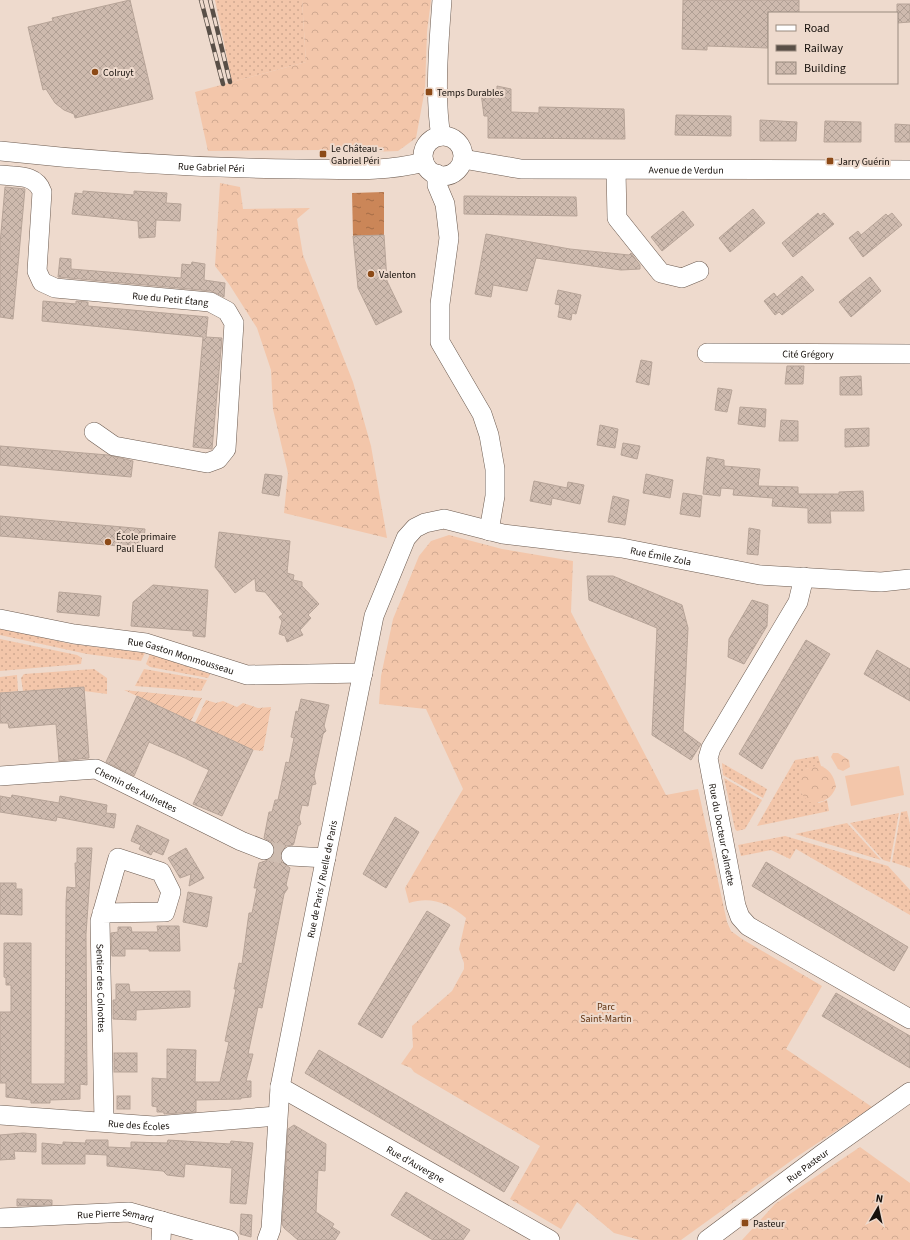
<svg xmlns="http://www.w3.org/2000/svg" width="910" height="1240" viewBox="0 0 910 1240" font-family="'Source Sans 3',sans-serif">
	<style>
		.grass { fill: url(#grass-dots) }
		.forest { fill: url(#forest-crowns) }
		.garden { fill: url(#garden-furrows) }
		.pitch { fill: #f3c6aa }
		.water { fill: url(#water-ripples) }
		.building { fill: url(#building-cross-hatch); stroke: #b7a498 }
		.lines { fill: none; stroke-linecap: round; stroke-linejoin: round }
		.minor-tunnel { stroke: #cebcb0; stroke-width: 19; stroke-dasharray: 19 10; stroke-linecap: butt }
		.minor-casing { stroke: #6c5b50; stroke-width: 20 }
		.minor { stroke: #fff; stroke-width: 19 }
		.rail-casing { stroke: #594f47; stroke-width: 4.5 }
		.rail { stroke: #eedacd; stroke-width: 3; stroke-dasharray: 9; stroke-linecap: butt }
		.poi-dot { fill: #8c4a17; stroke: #eedacd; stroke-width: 1.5 }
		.labels { text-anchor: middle; stroke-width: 4; stroke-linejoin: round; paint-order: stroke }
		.poi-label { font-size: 10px; fill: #16100b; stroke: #eedacd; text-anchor: start }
		.street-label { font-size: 10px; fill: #16100b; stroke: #eedacd }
		.park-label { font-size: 10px; fill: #613310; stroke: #eedacd }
	</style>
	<defs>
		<pattern id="grass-dots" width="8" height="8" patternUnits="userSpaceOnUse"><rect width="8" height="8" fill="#f3c6aa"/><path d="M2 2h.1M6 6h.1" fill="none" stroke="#d0a991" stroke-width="1.8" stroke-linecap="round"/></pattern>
		<pattern id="forest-crowns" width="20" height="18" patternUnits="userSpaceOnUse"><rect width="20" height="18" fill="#f3c6aa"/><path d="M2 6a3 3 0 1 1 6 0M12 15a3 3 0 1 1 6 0" fill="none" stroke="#d0a991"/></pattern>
		<pattern id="garden-furrows" width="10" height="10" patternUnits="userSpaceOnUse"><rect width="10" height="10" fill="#f3c6aa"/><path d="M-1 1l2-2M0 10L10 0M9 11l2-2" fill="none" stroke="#d0a991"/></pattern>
		<pattern id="water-ripples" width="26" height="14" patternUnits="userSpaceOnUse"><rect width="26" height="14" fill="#cb8658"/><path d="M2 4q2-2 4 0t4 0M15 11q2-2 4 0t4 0" fill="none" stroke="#a46c47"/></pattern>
		<pattern id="building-cross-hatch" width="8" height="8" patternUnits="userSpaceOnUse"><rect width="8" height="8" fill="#cebaae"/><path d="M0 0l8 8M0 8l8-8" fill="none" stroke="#b09f94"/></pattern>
	</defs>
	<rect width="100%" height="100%" fill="#eedacd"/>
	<g class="grass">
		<polygon points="215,0 302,0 306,62 232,82"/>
		<polygon points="0,628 71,644 145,653 141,661 87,654 0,635"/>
		<polygon points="0,639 77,655 82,658 81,664 0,671"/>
		<polygon points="150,654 210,674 208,678 150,667 146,664"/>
		<polygon points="94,669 107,678 107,694 84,691 83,687 23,691 21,678 24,674"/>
		<polygon points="144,669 207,680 201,691 135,686"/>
		<polygon points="17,675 18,691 0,693 0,677"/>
		<path d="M818,756L821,766L806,769C794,791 798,794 819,803L827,800L829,811L757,826L795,760Z"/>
		<polygon points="722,763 767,789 763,798 723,775"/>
		<polygon points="724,778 762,800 745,829 737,831 735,829"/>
		<polygon points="907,811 910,825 910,868 892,862 901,812"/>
		<polygon points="899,813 890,862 883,860 850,823"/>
		<polygon points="847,823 881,860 795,834"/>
		<polygon points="785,836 888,866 910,890 910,915 796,849 790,859 771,850 741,856 738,845"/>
	</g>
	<g class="forest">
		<polygon points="302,0 431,0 427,32 425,89 416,138 398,151 370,152 322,150 208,151 195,92 306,62"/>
		<polygon points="220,183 240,187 243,209 310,208 297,219 303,255 353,382 371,446 387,538 284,513 288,473 273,409 271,370 257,328 229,284 215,266"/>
		<path d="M449,535L502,549L573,561L571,612L666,795L698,789L727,922L731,931L742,939L822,986L786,1049L872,1107L795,1158L681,1240H640L614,1233L577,1202L561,1229L510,1199L540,1146L414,1072L411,1068L401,1064L413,1047L412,1026L452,991L464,969V963L459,949L466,918C448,903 431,896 409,903L405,888L463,789L426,709L379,704L381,676L393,619L419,556L431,541Z"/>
		<polygon points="833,753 838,753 849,760 850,767 843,771 838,769 831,757"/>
		<path d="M818,765C829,768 834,776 836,787C831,800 821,804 808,802L799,790V776L806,769Z"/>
		<polygon points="860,1147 910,1183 910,1240 742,1240 775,1204"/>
	</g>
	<g class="garden">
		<polygon points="124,690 202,698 191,721"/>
		<polygon points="206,700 216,703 223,701 237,707 243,703 258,708 271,707 263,751 253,750 195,723"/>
	</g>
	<polygon class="pitch" points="899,766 904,795 851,806 845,776"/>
	<polygon class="water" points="384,192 384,235 353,236 352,193"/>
	<g class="building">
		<polygon points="130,0 153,99 75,118 74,114 64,110 55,103 46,89 43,90 28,27 53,21 52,18"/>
		<polygon points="683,0 799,0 799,13 768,13 768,48 707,46 707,50 682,49"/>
		<polygon points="897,4 910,4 910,22 897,23"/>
		<polygon points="497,86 511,89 511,112 539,113 539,107 624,109 625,139 488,138 488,116 484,116 481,93 497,93"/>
		<polygon points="676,115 731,116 731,136 675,135"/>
		<polygon points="760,120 797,122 796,141 760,141"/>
		<polygon points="825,121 861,122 861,142 824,142"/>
		<polygon points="895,124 910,125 910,142 895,142"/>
		<polygon points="5,187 25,189 13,319 0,317 0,244"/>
		<polygon points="83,191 134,195 134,191 167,193 166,203 181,204 180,221 156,220 155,237 139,238 138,221 72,214 75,193 83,194"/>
		<polygon points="464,196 576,197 577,216 464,214"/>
		<polygon points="753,209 765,223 730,252 719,238"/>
		<polygon points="683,211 694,225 662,251 651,237"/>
		<polygon points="818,213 820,216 824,213 834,224 793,257 782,243"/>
		<polygon points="892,213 902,225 863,257 849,238 858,231 861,235 886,214 888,216"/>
		<polygon points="486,234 570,249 629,255 631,253 640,265 640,269 621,270 536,258 527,291 493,285 491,297 475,294"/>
		<polygon points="384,235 387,281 402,312 376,325 358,288 353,236"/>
		<polygon points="60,258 71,259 71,269 181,278 182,264 191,265 192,262 205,264 204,280 225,283 224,297 211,291 58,277"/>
		<polygon points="802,276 814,290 782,315 779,312 775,315 764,301 774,293 777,297"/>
		<polygon points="870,277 881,291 851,317 839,302"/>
		<polygon points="558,290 581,295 576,314 572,313 571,320 558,317 560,305 555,304"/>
		<polygon points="43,301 76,304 76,301 88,302 88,306 208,317 206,337 222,338 212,449 193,447 203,337 42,321"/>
		<polygon points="641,360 652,362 649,385 636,382"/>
		<polygon points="787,366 804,366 803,384 785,384"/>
		<polygon points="861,376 862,395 840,395 840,377"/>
		<polygon points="718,388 732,390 727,412 715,410"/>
		<polygon points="740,407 766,409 765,427 738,424"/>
		<polygon points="781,420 798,421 798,441 779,441"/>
		<polygon points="600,425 618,429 615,448 597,445"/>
		<polygon points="869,428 869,446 845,447 845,429"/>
		<polygon points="623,443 640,446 637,459 621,455"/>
		<polygon points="0,446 108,455 133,461 131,477 0,465"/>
		<polygon points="707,457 724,460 724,466 760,469 758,486 798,487 798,494 839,494 839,492 863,491 864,511 830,511 831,523 808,523 808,508 772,506 773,498 733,495 734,489 721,488 720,496 703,494"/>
		<polygon points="265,474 282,476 279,496 262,493"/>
		<polygon points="646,474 673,480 670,498 643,493"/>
		<polygon points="534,481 567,488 568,482 584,485 580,504 552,498 551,505 530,501"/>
		<polygon points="683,493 702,496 700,517 680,514"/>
		<polygon points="613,496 629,500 625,525 608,522"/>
		<polygon points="0,516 145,529 143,548 0,536"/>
		<polygon points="749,528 760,530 758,555 747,554"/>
		<polygon points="219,532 290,541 287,573 294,575 293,580 302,582 302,586 319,604 308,615 311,618 300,630 303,635 287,642 285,636 279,634 282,621 279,617 283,614 265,592 256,591 255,578 235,593 215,567"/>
		<polygon points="587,576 613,576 682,605 688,628 683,731 701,744 691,760 652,735 657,628 589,600"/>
		<polygon points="153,585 208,590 205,637 193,636 193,631 131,626 133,602"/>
		<polygon points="59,592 101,596 99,616 57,612"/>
		<polygon points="752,600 768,605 767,626 744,664 728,657 729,639"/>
		<polygon points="806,640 830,654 762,769 739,754"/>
		<polygon points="877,650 910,669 910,701 864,674"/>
		<polygon points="84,687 89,758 59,761 56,724 9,728 8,723 0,723 0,693"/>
		<polygon points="137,696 253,750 222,816 193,804 209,770 185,758 149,742 134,776 106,762"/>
		<polygon points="301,699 329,705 324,726 326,731 323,734 314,776 316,784 312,785 308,806 302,805 299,818 301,824 298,826 294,843 293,845 286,846 280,855 281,861 290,868 286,885 288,888 284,894 262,1008 258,1007 248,1054 253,1054 246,1081 251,1081 251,1097 241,1098 241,1099 196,1100 196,1112 164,1114 164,1112 157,1112 157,1107 152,1106 152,1078 167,1079 167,1049 196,1050 195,1082 220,1082 229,1042 225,1041 236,989 234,989 239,963 242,964 249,913 252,913 257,888 254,888 259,863 271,859 274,854 273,843 264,838 268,817 269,812 272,812 275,800 278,800 286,762 289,763 294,738 291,737 296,711 298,712"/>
		<polygon points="12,795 59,803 60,796 107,805 106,813 116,814 114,828 57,817 56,821 0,812 0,796 11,798"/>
		<polygon points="395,817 419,832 386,888 363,874"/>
		<polygon points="137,825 169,840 163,855 153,851 151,855 139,849 141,845 131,841"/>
		<polygon points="77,848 92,848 86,934 87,1085 80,1084 80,1099 50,1100 50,1103 31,1103 31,1100 6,1097 6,1083 0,1083 0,1012 11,1012 11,985 6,985 6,978 4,977 4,943 31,943 31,1084 65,1084 66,902 67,887 76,888 75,863 77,863"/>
		<polygon points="186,848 204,878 189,886 191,874 180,878 168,858"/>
		<polygon points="766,862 908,947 894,971 752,886"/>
		<polygon points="0,883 16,883 16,889 22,889 22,915 0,914"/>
		<polygon points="188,892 212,897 207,927 183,922"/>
		<polygon points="427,911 450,925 382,1038 358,1024"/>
		<polygon points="157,926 179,926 180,951 149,951 149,949 125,949 125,956 112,956 111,933 118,932 118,927 131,927 132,932 158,932"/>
		<polygon points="116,984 129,984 130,992 190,991 190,1007 136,1010 136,1020 113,1019 113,1000 116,1000"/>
		<polygon points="836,993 910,1036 910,1068 822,1016"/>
		<polygon points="319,1050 519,1167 504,1192 305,1073"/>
		<rect x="114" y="1053" width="23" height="19"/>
		<rect x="117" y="1096" width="13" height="13"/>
		<polygon points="294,1125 326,1144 325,1171 318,1170 316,1212 334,1224 332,1227 340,1232 335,1240 298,1240 284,1228 282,1224 288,1129"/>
		<polygon points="23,1133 36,1134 36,1152 14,1151 15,1159 0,1160 0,1135"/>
		<polygon points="86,1140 108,1140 108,1147 131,1148 131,1142 167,1143 168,1140 230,1144 231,1141 253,1143 246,1204 230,1203 232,1168 185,1164 184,1177 167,1175 163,1171 107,1166 107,1155 85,1154 85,1164 42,1164 42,1143 63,1145 63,1142 85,1143 85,1145"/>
		<polygon points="406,1192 470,1230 463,1240 433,1240 391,1215"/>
		<polygon points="17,1199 52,1200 52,1205 17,1206"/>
		<polygon points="241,1214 252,1215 251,1237 240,1234"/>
	</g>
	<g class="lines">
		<polyline class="minor-tunnel" points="264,850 291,856"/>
		<defs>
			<g id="minor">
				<circle cx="443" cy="156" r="20"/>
				<path d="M441,136C434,97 439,40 442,0"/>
				<path id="s1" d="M0,151C99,162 197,168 297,169C339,169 382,173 424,162"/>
				<path id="s2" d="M463,159L521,169L910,170"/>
				<polyline points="616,170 617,218 661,273 682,278 699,271"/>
				<polyline points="437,174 437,185 445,204 449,238 440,304 440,342 482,414 489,435 495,469 495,496 489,531"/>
				<path id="s3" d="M0,175C17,177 36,174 42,192L37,271L42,282L55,288L210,302L227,311L234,323L226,449L218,459L207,463L114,446L94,432"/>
				<path id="s4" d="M707,353L910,354"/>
				<path id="s5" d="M804,577L798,602L711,748L708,758L736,906L740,917L748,926L910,1019"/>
				<path id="s6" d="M0,619L74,634L146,643L247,675L363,673"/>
				<path id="s7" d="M0,776L96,769L241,841L264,850"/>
				<polyline points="291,856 326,858"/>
				<path id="s8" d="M102,913L165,912L171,892L161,872L118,858L100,921L104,1121"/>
				<path id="s9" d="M280,1087L550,1240"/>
				<path id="s10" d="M0,1115L154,1126L277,1116"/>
				<path id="s11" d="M0,1218L129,1212L229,1240"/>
				<polyline points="161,1240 162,1221"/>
				<path id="s12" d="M267,1240L271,1229L280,1087L374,616L406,538L415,528L425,523L444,519L503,534L622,548L760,575L881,582L910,579"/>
				<path id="s13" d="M707,1240L821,1155L910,1092"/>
			</g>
		</defs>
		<use href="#minor" class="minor-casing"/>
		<use href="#minor" class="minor"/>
		<defs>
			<g id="rail">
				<polyline points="201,0 223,84"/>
				<polyline points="210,0 230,82"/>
			</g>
		</defs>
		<use href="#rail" class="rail-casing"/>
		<use href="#rail" class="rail"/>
	</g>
	<g class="poi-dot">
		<circle cx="95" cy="72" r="4"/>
		<rect x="425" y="88" width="8" height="8" rx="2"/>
		<rect x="319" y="150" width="8" height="8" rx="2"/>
		<rect x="826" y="157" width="8" height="8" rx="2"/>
		<circle cx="371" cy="274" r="4"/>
		<circle cx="108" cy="542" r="4"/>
		<rect x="741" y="1219" width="8" height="8" rx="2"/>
	</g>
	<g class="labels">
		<g class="poi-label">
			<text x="103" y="76">Colruyt</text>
			<text x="437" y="96">Temps Durables</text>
			<text x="331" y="152">Le Château -<tspan x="331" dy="12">Gabriel Péri</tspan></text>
			<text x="838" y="165">Jarry Guérin</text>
			<text x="379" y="278">Valenton</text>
			<text x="116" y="540">École primaire<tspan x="116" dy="12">Paul Eluard</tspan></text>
			<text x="753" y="1227">Pasteur</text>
		</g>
		<g class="street-label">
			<text dy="4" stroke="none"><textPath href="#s1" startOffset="212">Rue Gabriel Péri</textPath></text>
			<text dy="4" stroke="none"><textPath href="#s2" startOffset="224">Avenue de Verdun</textPath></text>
			<text dy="4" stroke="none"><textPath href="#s3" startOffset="270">Rue du Petit Étang</textPath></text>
			<text dy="4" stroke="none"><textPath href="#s4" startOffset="101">Cité Grégory</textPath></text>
			<text dy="4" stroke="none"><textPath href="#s12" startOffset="983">Rue Émile Zola</textPath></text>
			<text dy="4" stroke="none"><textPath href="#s6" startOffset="185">Rue Gaston Monmousseau</textPath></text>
			<text dy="4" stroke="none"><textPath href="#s7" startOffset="141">Chemin des Aulnettes</textPath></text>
			<text dy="4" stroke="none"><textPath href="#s5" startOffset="284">Rue du Docteur Calmette</textPath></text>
			<text dy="4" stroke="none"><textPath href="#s12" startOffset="366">Rue de Paris / Ruelle de Paris</textPath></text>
			<text dy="4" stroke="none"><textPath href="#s8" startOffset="284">Sentier des Colnottes</textPath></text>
			<text dy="4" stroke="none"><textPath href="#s10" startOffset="139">Rue des Écoles</textPath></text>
			<text dy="4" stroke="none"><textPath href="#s9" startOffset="156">Rue d'Auvergne</textPath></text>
			<text dy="4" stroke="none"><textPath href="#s13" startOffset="125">Rue Pasteur</textPath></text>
			<text dy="4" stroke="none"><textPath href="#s11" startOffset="116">Rue Pierre Semard</textPath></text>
		</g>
		<g class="park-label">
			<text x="606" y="1010">Parc<tspan x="606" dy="12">Saint-Martin</tspan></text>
		</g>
	</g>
	<rect x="768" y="12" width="130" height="72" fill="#eedacd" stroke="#98897f"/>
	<rect x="776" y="25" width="20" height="6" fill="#ffffff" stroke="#98897f"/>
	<text x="804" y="32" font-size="12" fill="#16100b">Road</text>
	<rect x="776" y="45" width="20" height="6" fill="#594f47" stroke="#98897f"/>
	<text x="804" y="52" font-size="12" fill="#16100b">Railway</text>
	<rect x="776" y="62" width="20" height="12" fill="url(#building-cross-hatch)" stroke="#98897f"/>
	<text x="804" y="72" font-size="12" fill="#16100b">Building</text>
	<g transform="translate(878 1208) rotate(9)" stroke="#eedacd" stroke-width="3" paint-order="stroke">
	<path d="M0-3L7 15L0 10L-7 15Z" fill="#16100b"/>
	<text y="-6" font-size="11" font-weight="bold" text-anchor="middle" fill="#16100b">N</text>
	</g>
</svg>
